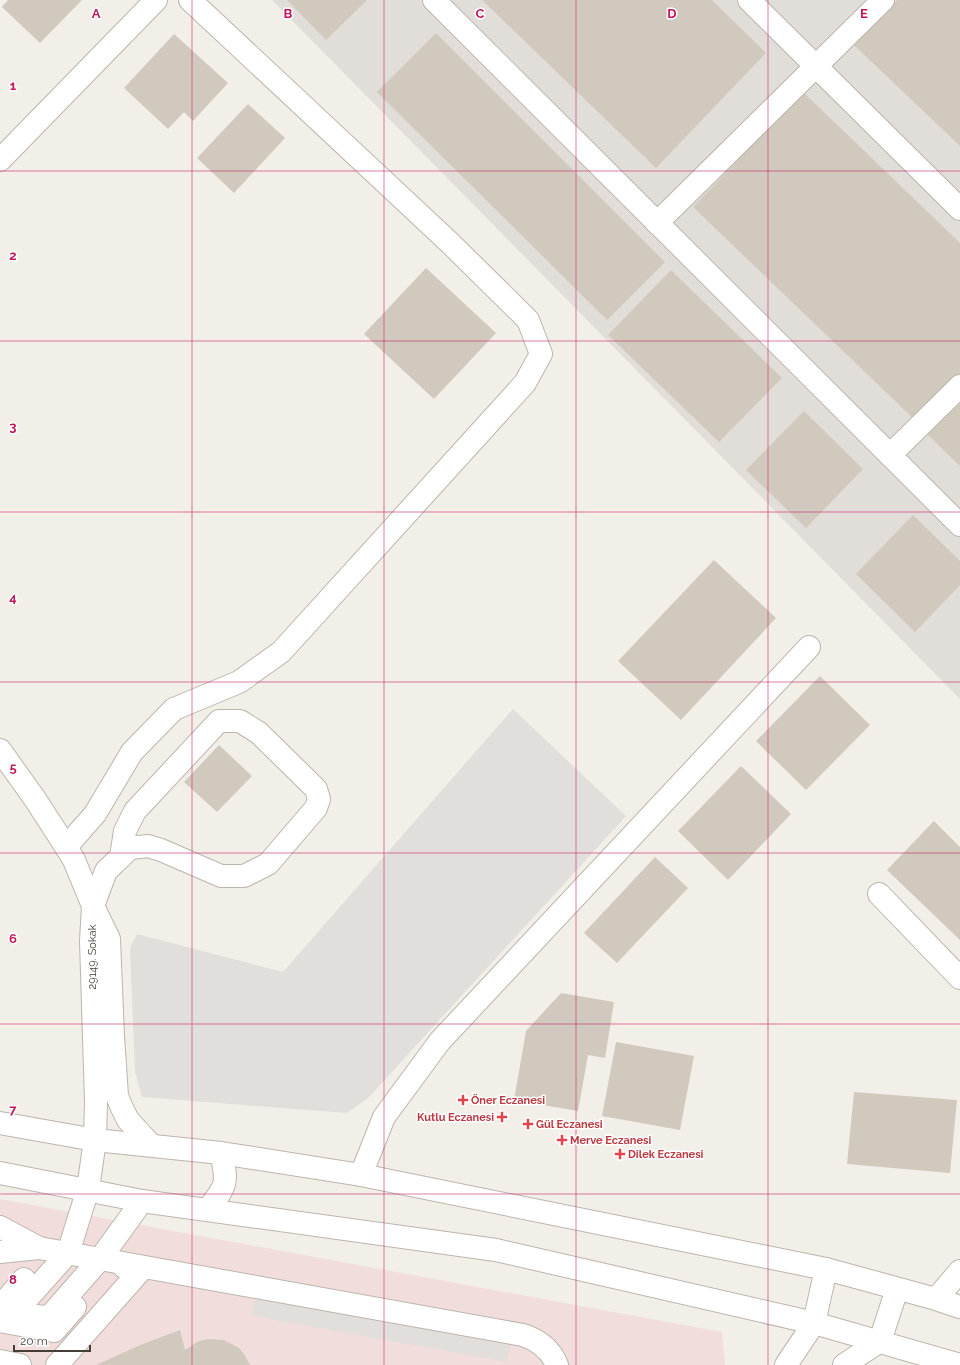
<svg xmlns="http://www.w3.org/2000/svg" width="960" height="1365" viewBox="0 0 960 1365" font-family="Raleway,sans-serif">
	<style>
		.industrial { fill: #e1ddd9 }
		.medical { fill: #f1dedc }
		.parking { fill: #e1dedc }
		.building { fill: #d2c9be }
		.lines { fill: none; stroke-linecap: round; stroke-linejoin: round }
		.minor-casing { stroke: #bcb5ab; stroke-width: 24 }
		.minor { stroke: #fff; stroke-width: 22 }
		.grid { fill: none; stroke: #c2185b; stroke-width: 1; stroke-opacity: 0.55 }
		.health-dot { fill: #e0444e; stroke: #fff; stroke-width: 1.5 }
		.labels { text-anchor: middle; stroke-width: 3; stroke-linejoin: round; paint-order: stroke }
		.street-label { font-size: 11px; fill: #443e37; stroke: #fff }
		.health-label { font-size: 11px; font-weight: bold; fill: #be3a42; stroke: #fff; text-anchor: start }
		.grid-label { font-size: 13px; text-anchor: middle; font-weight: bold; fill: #c2185b; stroke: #fff; stroke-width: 3; stroke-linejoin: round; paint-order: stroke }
	</style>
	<rect width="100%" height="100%" fill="#f2eee8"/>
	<polygon class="industrial" points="272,0 960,0 960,699"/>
	<polygon class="medical" points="0,1199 722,1332 725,1365 0,1365"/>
	<g class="parking">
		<polygon points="513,709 626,816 368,1098 347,1113 142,1097 135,1071 130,948 137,934 283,972"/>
		<polygon points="255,1298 511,1344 507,1362 252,1316"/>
	</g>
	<g class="building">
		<polygon points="8,0 82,0 40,43 2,7"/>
		<polygon points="287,0 367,0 326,40"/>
		<polygon points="482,0 712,0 766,53 656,168"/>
		<polygon points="897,0 960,0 960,146 854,45"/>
		<polygon points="436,33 665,262 607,320 377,92"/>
		<polygon points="174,34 228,83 193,121 184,112 168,129 124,88"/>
		<polygon points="803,92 960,243 960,373 915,420 693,207"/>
		<polygon points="248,104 285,138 234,193 197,158"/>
		<polygon points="426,268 496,333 434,399 364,334"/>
		<polygon points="671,270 782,378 719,442 608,335"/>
		<polygon points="960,400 960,466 927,434"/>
		<polygon points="804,411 863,469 806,528 746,470"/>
		<polygon points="913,515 960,561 960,585 915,632 856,574"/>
		<polygon points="714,560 776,618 681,720 618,661"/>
		<polygon points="820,676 870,725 806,790 756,741"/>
		<polygon points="219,745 252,776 217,812 184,782"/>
		<polygon points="741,766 791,814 728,880 678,831"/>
		<polygon points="934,821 960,847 960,940 887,870"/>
		<polygon points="655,857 688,888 617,963 584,933"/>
		<polygon points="561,993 614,1002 605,1058 588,1055 578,1111 514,1100 526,1031"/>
		<polygon points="616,1042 694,1056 680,1130 602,1116"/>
		<polygon points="854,1092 957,1100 950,1173 847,1164"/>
		<polygon points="180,1330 185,1350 199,1341 208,1339 224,1340 239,1348 244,1354 250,1365 96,1365 140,1345"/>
	</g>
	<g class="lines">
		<defs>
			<g id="minor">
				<polyline points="434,0 960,525"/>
				<polyline points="749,0 960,209"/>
				<polyline points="0,160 156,0"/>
				<polyline points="657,223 883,0"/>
				<polyline points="890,455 960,386"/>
				<polyline points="0,750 35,799 66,847 74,860 93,906 91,941 96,1102 95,1140 88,1189 68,1253 18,1309 20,1313 43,1317 51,1315 100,1259 142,1201"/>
				<polyline points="66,847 95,814 132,752 174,709 239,682 281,652 525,383 541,354 528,320 450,243 190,0"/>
				<polyline points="121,857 125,831 135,811 219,721 240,721 259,733 316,789 319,799 316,808 268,864 244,876 221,876 161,850 148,846 130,848 106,871 93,906 109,939 113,1036 117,1096 122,1108 128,1120 150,1144"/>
				<polyline points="879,894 960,978"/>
				<polyline points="0,1123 95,1140 221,1153 361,1175 826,1269 936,1299 960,1307"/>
				<polyline points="0,1173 142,1201 496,1250 814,1323 960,1365"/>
				<polyline points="361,1175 384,1117 440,1041 809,647"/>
				<path d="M208,1209C227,1185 228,1183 221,1153"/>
				<polyline points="0,1227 39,1248"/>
				<path d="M0,1252L39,1248L523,1335C538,1340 551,1350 557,1365"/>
				<polyline points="936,1299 960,1271"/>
				<polyline points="0,1307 24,1279"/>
				<polyline points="0,1321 54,1331 75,1307"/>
				<polyline points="0,1361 20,1365"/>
				<polyline points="57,1365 141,1270 124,1267"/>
				<polyline points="786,1365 814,1323 826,1269"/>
				<polyline points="844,1365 880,1341 897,1289"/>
			</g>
		</defs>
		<use href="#minor" class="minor-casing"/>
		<use href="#minor" class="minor"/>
	</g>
	<path class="grid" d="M192,0V1365M384,0V1365M576,0V1365M768,0V1365M0,171H960M0,341H960M0,512H960M0,682H960M0,853H960M0,1024H960M0,1194H960"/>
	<g class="health-dot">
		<path d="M461 1094h4v4h4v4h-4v4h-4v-4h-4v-4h4z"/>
		<path d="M500 1111h4v4h4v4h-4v4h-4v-4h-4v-4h4z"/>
		<path d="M526 1118h4v4h4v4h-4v4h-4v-4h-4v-4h4z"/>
		<path d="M560 1134h4v4h4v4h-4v4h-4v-4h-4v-4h4z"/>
		<path d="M618 1148h4v4h4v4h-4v4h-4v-4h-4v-4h4z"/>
	</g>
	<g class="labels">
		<g class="street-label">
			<text transform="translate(92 957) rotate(-90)" y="4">29149. Sokak</text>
		</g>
		<g class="health-label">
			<text x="471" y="1104">Öner Eczanesi</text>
			<text x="494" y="1121" text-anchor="end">Kutlu Eczanesi</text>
			<text x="536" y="1128">Gül Eczanesi</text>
			<text x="570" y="1144">Merve Eczanesi</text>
			<text x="628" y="1158">Dilek Eczanesi</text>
		</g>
	</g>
	<g class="grid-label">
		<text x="96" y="18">A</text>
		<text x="288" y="18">B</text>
		<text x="480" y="18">C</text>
		<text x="672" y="18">D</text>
		<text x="864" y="18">E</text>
		<text x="13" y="90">1</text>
		<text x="13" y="260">2</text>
		<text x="13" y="431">3</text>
		<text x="13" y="602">4</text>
		<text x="13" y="772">5</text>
		<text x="13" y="943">6</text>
		<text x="13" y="1114">7</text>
		<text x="13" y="1284">8</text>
	</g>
	<path d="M14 1345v6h76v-6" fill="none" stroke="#443e37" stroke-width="2"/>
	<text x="20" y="1345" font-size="12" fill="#443e37" stroke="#ffffff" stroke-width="3" paint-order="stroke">20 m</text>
</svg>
